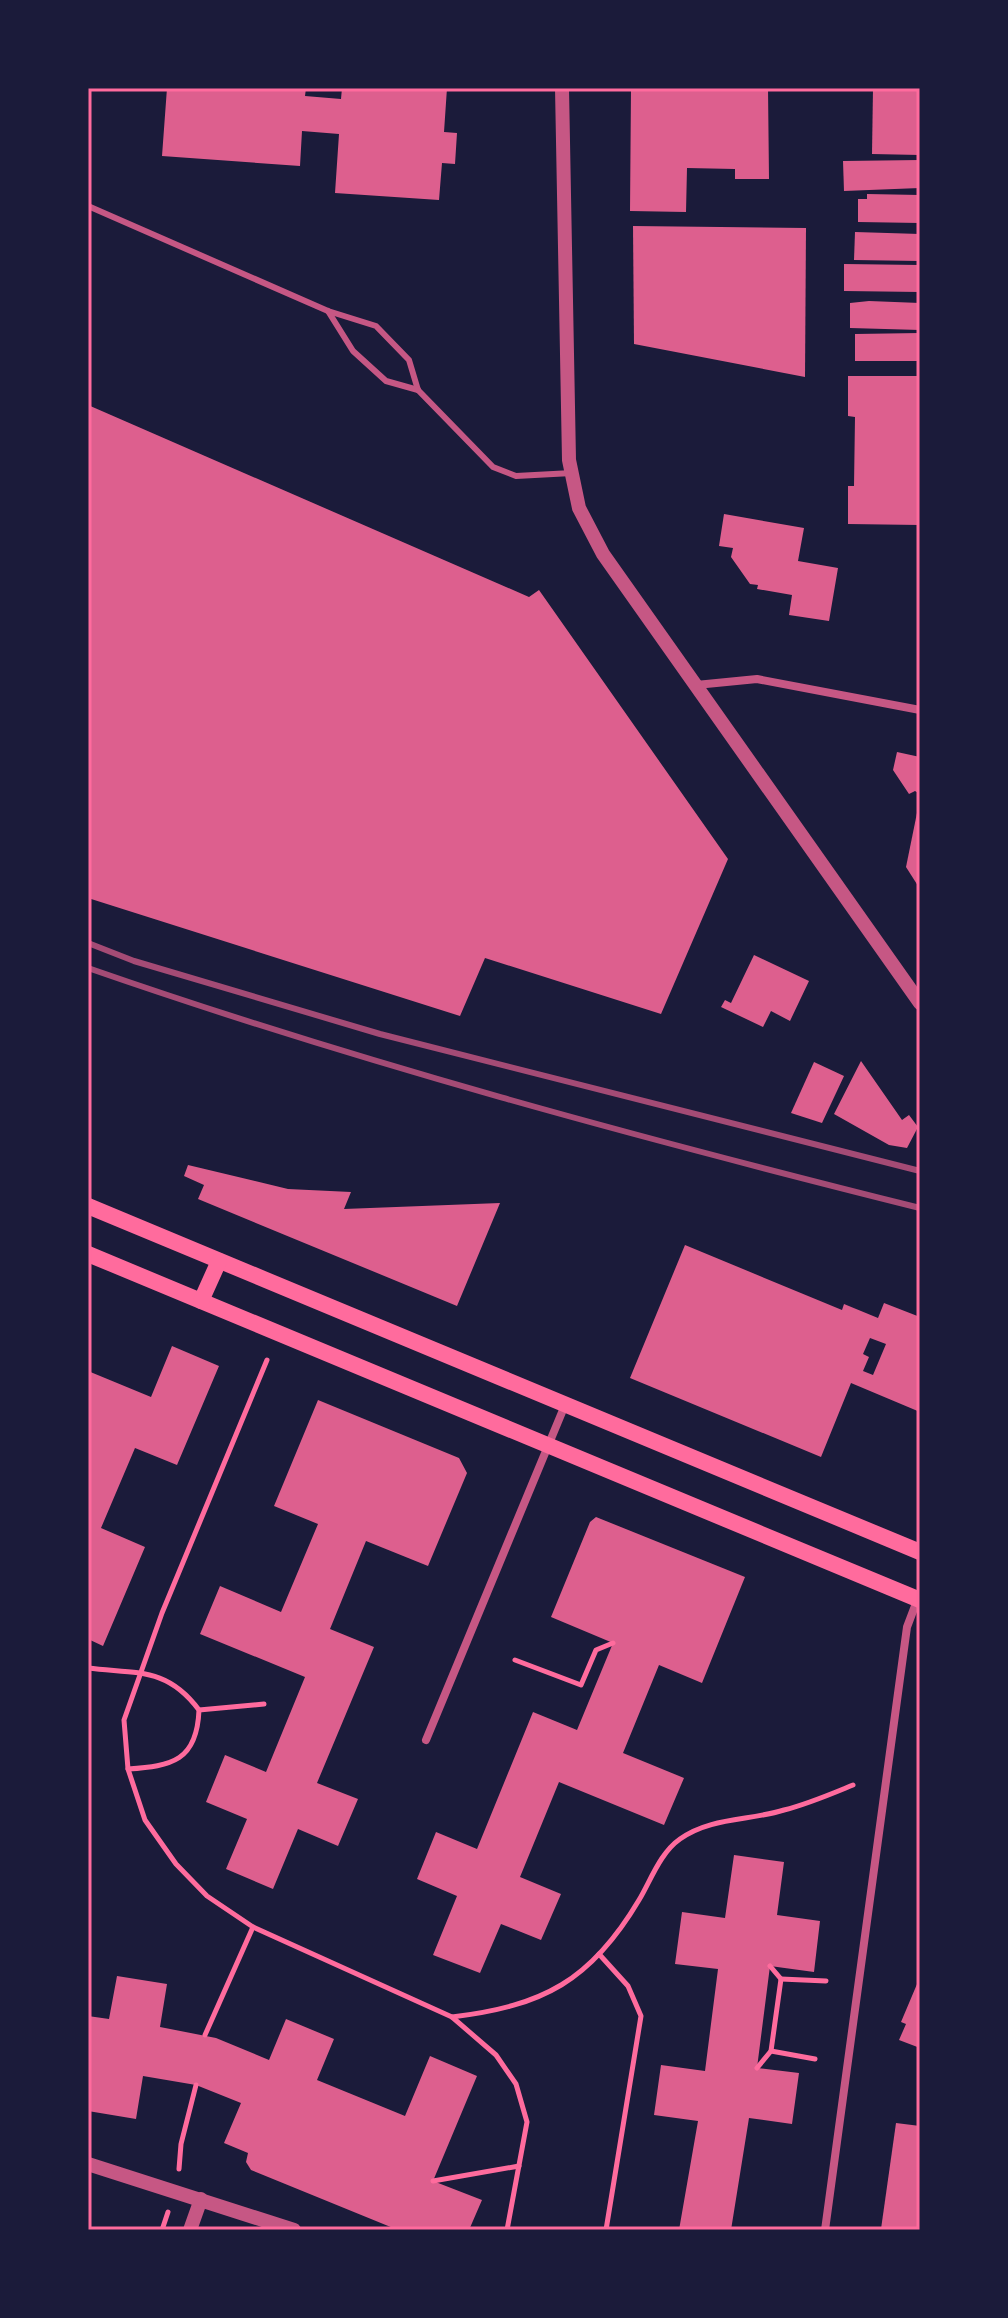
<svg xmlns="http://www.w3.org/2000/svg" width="1008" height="2318" viewBox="0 0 1008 2318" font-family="Inter,sans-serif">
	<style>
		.building { fill: #dd5f8e; fill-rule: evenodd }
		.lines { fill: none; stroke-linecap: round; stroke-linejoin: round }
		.path { stroke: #ff6b9d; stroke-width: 5 }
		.service { stroke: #c65784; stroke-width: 6 }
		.minor { stroke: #c65784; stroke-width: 8 }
		.tertiary { stroke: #c65784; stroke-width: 14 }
		.secondary { stroke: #ff6b9d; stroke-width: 16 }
		.rail { stroke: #a44b75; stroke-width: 6 }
		.neatline { fill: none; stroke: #ff6b9d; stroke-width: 3 }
	</style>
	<rect width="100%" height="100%" fill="#1b1b3a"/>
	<g class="building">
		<polygon points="167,88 306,88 305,96 341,99 342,88 447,88 444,132 457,133 455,164 442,163 439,200 335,193 339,134 302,131 300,166 162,156"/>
		<polygon points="631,88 768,88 769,179 735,179 735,169 687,168 686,212 630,211"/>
		<polygon points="873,88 920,88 920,155 872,154"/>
		<polygon points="920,160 920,188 844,191 843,161"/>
		<polygon points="867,194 920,195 920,223 858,222 858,199 867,199"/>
		<polygon points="633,226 806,228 805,377 634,344"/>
		<polygon points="855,232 920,234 920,261 854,260"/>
		<polygon points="844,264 920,265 920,292 844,291"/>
		<polygon points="869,301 920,303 920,330 850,328 850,303"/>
		<polygon points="920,333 920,361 855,361 855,334"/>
		<polygon points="848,376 920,376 920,525 848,524 848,486 854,486 855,417 848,416"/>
		<polygon points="88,405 529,597 539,590 728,859 661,1014 485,958 460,1016 88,898"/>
		<polygon points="724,514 804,528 798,561 838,568 829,621 789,615 792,595 757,589 758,585 750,584 731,557 733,548 719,546"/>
		<polygon points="897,752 920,757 920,794 915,791 909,794 893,770"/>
		<polygon points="919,803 920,803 920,889 906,867"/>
		<polygon points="754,955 809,981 790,1021 771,1011 763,1027 721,1007 725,1000 731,1003"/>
		<polygon points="861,1061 902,1120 909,1115 918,1127 907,1148 889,1145 834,1114"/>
		<polygon points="814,1062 844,1076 822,1123 791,1113"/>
		<polygon points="188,1165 288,1189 351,1192 344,1209 500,1203 457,1306 198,1199 204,1185 184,1176"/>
		<path d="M685,1245L842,1310L844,1304L878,1318L884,1303L920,1317V1412L851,1383L821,1457L630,1378ZM870,1338L886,1344L873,1375L863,1371L869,1357L863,1354Z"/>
		<polygon points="172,1346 219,1366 177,1465 135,1448 101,1528 145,1547 103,1646 88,1639 88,1371 151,1397"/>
		<polygon points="318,1400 459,1458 467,1473 428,1566 366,1541 330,1629 374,1647 317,1783 358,1799 338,1846 298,1829 273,1889 226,1869 247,1819 206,1802 225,1755 266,1772 305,1677 200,1634 220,1586 281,1612 318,1524 274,1506"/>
		<polygon points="596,1517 745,1577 702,1683 659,1665 623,1753 684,1778 664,1825 559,1782 520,1877 561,1894 541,1940 501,1924 480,1973 433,1955 457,1896 417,1879 436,1832 477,1849 533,1712 577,1730 613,1643 551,1617 590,1522"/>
		<polygon points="734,1855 784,1862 777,1915 820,1921 814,1972 770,1966 757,2068 799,2073 792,2124 749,2118 731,2230 679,2230 698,2121 654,2115 661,2065 705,2071 718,1969 675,1964 682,1912 725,1918"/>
		<polygon points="117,1976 167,1984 160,2027 216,2038 269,2060 286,2019 334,2039 317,2080 405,2116 430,2056 477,2076 433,2181 482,2200 469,2230 398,2230 251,2170 246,2162 248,2153 224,2143 241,2103 196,2085 143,2076 136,2119 88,2111 91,2068 88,2067 88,2016 109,2019"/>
		<polygon points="920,1977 920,2048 899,2040 906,2024 901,2022"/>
		<polygon points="896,2123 920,2126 920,2230 881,2229"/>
	</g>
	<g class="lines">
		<g class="path">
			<polyline points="267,1360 162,1613 124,1720 128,1769 145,1820 176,1864 207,1896 253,1927 452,2017 496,2055 516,2084 527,2122 507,2230"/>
			<polyline points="515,1660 581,1685 596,1650 613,1643"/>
			<path d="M88,1668C137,1674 167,1667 199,1710C197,1761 172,1766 128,1769"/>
			<polyline points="199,1710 264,1704"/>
			<polyline points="599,1954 628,1986 641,2016 606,2230"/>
			<polyline points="781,1979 826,1981"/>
			<path d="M452,2017C543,2006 591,1981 639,1900C651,1880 660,1853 680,1839C711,1817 749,1821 784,1810C808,1804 831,1794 853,1785"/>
			<polyline points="205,2035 253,1927"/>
			<polyline points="771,2051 815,2059"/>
			<polyline points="757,2068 771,2051 781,1979 770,1966"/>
			<polyline points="179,2169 181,2144 196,2085"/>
			<polyline points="433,2181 519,2166"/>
			<polyline points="162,2230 168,2212"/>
		</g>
		<g class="service">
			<polyline points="88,206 328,311 376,326 409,360 418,390 493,467 516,476 572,473"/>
			<polyline points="328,311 353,351 386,381 418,390"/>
		</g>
		<g class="minor">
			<polyline points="696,685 757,679 920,710"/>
			<polyline points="426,1740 565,1405"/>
			<polyline points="825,2230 907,1627 918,1598"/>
		</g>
		<g class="tertiary">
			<polyline points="562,88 569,460 579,508 603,554 920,1003"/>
			<polyline points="88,2164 294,2230"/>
			<polyline points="190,2230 201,2199"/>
		</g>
		<g class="secondary">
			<polyline points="88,1206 920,1552"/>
			<polyline points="88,1254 920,1600"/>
			<polyline points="201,1301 219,1261"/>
		</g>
		<g class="rail">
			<polyline points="88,943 134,961 380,1034 920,1171"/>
			<path d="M88,968C361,1063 640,1138 920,1208"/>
		</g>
	</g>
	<rect width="1008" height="2318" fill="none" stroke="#1b1b3a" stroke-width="180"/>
	<rect x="90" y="90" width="828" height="2138" class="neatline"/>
</svg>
